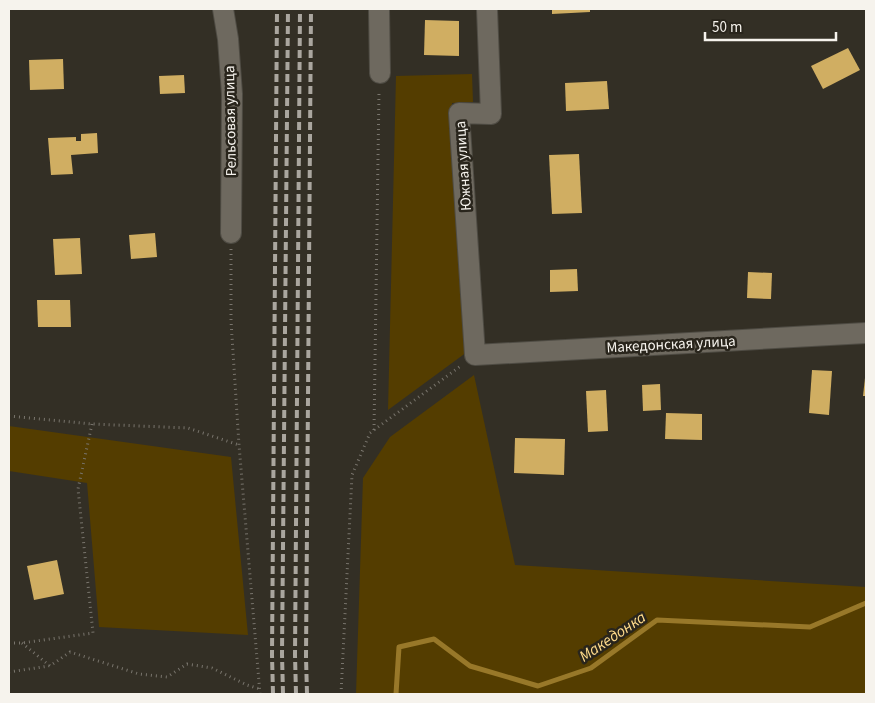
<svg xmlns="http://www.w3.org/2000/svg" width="875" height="703" font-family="'Source Sans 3',sans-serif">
  <rect width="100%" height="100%" fill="#332f25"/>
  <g fill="#543d00">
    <path d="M472,74l1,28 -21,1 15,249 -79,58 8,-334z"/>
    <path d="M474,375l41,190 351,22v107h-510l7,-216 27,-41z"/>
    <path d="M9,426l222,31 17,178 -149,-8 -12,-144 -78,-12z"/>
  </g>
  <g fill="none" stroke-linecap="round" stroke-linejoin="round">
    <path stroke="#987829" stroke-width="5" d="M396,694l3,-47 35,-8 36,27 68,20 53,-18 66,-48 153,7 56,-24"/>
  </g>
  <g fill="#d0ae62">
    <path d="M552,9h38v3l-38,2z"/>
    <path d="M425,20l34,1v35l-35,-1z"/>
    <path d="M848,48l12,22 -37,19 -12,-23z"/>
    <path d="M63,59l1,30 -34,1 -1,-30z"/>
    <path d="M184,75l1,18 -25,1 -1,-18z"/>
    <path d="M607,81l2,28 -43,2 -1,-28z"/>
    <path d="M97,133l1,20 -27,2 2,19 -22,1 -3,-37 28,-1v4h5v-7z"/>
    <path d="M579,154l3,59 -30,1 -3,-59z"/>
    <path d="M155,233l2,24 -26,2 -2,-24z"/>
    <path d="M80,238l2,36 -27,1 -2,-36z"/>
    <path d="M577,269l1,22 -28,1v-22z"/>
    <path d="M748,272l24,1 -1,26 -24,-1z"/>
    <path d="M37,300h33l1,27h-33z"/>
    <path d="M812,370l20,1 -3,44 -20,-2z"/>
    <path d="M865,378l1,1v17h-3z"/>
    <path d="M660,384l1,26 -18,1 -1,-26z"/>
    <path d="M606,390l2,41 -20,1 -2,-41z"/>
    <path d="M666,413l36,1v26l-37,-1z"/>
    <path d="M515,438l50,1 -1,36 -50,-2z"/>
    <path d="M57,560l7,34 -30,6 -7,-34z"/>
  </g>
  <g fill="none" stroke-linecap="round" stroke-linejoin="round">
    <defs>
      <g id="minor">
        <path d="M223,9l5,30 4,55 -1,139"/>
        <path d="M379,9l1,64"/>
        <path d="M487,9l4,105 -32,-1 16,242 391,-22"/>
      </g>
    </defs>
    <use href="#minor" stroke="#4f4c44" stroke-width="22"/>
    <g stroke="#79756d" stroke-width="3" stroke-dasharray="1 4" stroke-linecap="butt">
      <path d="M231,249v72l8,124 21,249"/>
      <path d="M9,416l83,8 96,4 51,17"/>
      <path d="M374,430l5,-339"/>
      <path d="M9,643h13l71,-10 -15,-144 14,-65"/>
      <path d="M22,643l28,23 20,-14 69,22 28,3 20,-13 25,4 35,17 13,4"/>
      <path d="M9,672l40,-6"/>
      <path d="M341,694l11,-219 18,-42 92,-68"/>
    </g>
    <use href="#minor" stroke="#6e695f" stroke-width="20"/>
    <g stroke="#aaa69f" stroke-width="4" stroke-dasharray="8 4" stroke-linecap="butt">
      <path d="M273,694l-1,-39 5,-646"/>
      <path d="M283,694l-1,-40 6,-645"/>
      <path d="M296,694l-1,-39 5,-646"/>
      <path d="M307,694l-1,-37 5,-648"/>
    </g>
  </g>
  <g text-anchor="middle" stroke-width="5" stroke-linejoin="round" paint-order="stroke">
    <g font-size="15" fill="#f6f3ed" stroke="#29251c">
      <text transform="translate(230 121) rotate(-91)" y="5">Рельсовая улица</text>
      <text transform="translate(463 166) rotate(-94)" y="5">Южная улица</text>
      <text transform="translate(671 344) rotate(-3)" y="5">Македонская улица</text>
    </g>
    <g font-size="16" font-style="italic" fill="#ffdb8b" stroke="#29251c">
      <text transform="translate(612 636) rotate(-34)" y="6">Македонка</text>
    </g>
  </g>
  <rect width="875" height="703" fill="none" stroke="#f6f3ed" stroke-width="20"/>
  <path d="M705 32v8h131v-8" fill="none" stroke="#f6f3ed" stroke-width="2.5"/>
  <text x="712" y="32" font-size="15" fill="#f6f3ed" stroke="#29251c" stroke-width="4" paint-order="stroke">50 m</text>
</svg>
